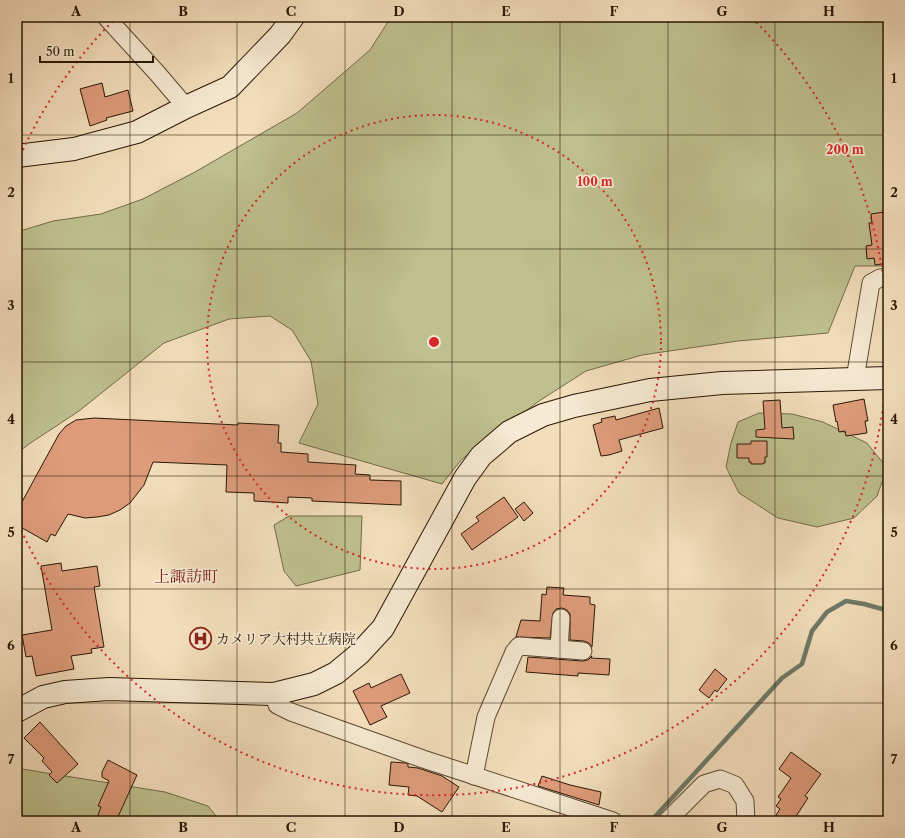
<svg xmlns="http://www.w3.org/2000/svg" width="905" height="838" font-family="'Libre Caslon Text','Noto Serif JP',serif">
  <rect width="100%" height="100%" fill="#f3debb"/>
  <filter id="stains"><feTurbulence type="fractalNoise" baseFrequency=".005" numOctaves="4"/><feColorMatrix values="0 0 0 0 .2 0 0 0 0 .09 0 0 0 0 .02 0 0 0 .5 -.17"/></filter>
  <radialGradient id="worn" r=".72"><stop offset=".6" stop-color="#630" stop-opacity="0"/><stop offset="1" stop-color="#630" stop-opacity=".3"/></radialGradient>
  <g fill="#bec08e" stroke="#746b49">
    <path d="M391,17h497v249h-33l-27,67 -90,8 -96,14 -56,16 -47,30 -77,58 -20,25 -143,-41 19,-39 -7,-43 -19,-31 -22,-14 -41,3 -65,24 -85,68 -50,33 -12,9v-221l36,-11 48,-7 42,-15 52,-27 102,-59 73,-63z"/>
    <path d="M759,413l33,1 31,8 44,21 20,25 -10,28 -23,22 -37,9 -39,-9 -39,-25 -13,-26 5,-24 7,-21z"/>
    <path d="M289,516h73l-2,54 -64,16 -12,-15 -10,-46z"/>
    <path d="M22,769l143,23 43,14 12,15h-203v-51z"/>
  </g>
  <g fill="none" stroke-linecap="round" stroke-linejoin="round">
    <path stroke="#6e7a69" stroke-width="4.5" d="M651,821l131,-143 20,-14 10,-33 15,-19 19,-11 18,3 18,5 6,-3"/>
  </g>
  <g fill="#de9c7b" stroke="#2a1604">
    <path d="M102,83l3,14 23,-7 5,21 -27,7 1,2 -17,6 -10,-37z"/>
    <path d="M884,212l2,17h2v34l-13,2 -1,-7 -7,1 -1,-13 6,-1 -3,-22h3l-1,-9z"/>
    <path d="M864,399l4,22h-3l2,12 -21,3 -1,-5 -6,1 -2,-11 -1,1 -3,-17z"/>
    <path d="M780,400l2,28 11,-1 1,12 -38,-2v-7l9,-1 -2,-28z"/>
    <path d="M659,408l4,20 -44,12 3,11 -13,4 -8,1 -8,-31 9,-3 -1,-3 14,-3 1,4z"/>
    <path d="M94,418l144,7v-2l41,2 -1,18h3v9l27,2v8l48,3 -1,9 15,1v5l31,1v24l-89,-4v-3l-24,-1v6l-34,-2v-8l-28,-1 1,-27 -74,-3 -9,23 -14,18 -10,7 -11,5 -12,2 -12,1 -17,-4 -13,22 -4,-2 -4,8 -30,-17v-14l42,-77 7,-8 10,-6z"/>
    <path d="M751,441h16v16h-2v6h-2v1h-12v-2h-2v-4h-12v-14h14z"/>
    <path d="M504,497l14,20 -46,33 -11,-16 18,-13 -3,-4z"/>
    <path d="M524,502l9,11 -9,8 -9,-12z"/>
    <path d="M61,563l1,8 35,-5 3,20 -6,1 10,60 -13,2 1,4 -21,3 3,13 -38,7 -4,-20 -6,1 -4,-22 30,-5 -11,-64z"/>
    <path d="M547,587l17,1 -1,7 27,2v7l5,1 -3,42 -3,-4 -5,-2 -14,-1v-26l-3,-4 -5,-2 -6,1 -3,4 -3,25 -34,-1 5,-17 19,1 2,-27 4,1z"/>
    <path d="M592,656l-1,2 19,1 -1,16 -31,-2v3l-52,-4 2,-15 54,4 6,-1z"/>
    <path d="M715,669l12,10 -10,13 -2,-2 -6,8 -10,-8z"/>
    <path d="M401,674l9,19 -29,13 6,11 -17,8 -17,-34 16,-8 2,5z"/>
    <path d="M40,722l38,42 -21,19 -8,-8 3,-3 -10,-11 2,-3 -20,-20z"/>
    <path d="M791,752l30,22 -16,22 3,2 -15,23h-9l-8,-6 4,-6 -4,-3 5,-7 -3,-2 13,-19 -12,-9z"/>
    <path d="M108,760l29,15 -21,46h-20l5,-14 -3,-1 11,-25 -7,-4v-5z"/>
    <path d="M391,762l15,1 2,1v3l10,1 24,8 17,11 -17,25 -25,-16 -9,-1 1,-8 -20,-2z"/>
    <path d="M542,776l28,9 31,7 -2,13 -61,-19z"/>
  </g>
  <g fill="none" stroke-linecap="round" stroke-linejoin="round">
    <defs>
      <g id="street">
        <path d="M106,17l51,56 29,34"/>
        <path d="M855,379l16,-96 9,-5 8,-1"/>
        <path d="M559,649l24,2"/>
        <path d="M274,694l3,11 14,7 132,47 190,62"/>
        <path d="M474,776l12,-59 28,-65 5,-6 40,3 2,-31"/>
        <path d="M667,821l37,-37 16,-5 15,6 10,16 1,20"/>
      </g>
      <g id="secondary">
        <path d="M17,156l57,-7 63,-17 49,-25 44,-20 50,-52 13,-18"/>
        <path d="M17,711l26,-14 22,-5 44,-3 165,5 40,-10 22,-11 23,-19 24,-26 82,-150 16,-22 28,-24 34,-17 31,-9 76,-16 72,-7 166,-5"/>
      </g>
    </defs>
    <use href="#street" stroke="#5c4832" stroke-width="19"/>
    <use href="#secondary" stroke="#2a1604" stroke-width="24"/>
    <use href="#street" stroke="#f7ead3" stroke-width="17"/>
    <use href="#secondary" stroke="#f7ead3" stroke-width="22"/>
  </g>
  <path fill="none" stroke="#2a1604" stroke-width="1" stroke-opacity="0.55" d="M130,17v804M237,17v804M345,17v804M452,17v804M560,17v804M668,17v804M775,17v804M17,135h871M17,249h871M17,362h871M17,476h871M17,589h871M17,703h871"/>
  <g fill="none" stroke="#d62828" stroke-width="2" stroke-dasharray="2 4">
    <circle cx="434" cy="342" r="227"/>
    <path d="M888 346A454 454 0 0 1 18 523M18 161A454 454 0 0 1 116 18M752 18A454 454 0 0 1 888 338"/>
  </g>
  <defs>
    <symbol id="hospital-ring" viewBox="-11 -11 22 22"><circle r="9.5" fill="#f7ead3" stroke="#8f2418" stroke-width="1.5"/><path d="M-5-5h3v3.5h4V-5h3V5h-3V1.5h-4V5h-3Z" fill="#8f2418"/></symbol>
  </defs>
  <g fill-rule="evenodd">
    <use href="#hospital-ring" x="188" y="626" width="25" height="25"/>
  </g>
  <g text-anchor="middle" stroke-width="3.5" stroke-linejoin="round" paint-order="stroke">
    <g font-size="14" fill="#2a1604" stroke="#f7ead3" text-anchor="start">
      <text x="216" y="644">カメリア大村共立病院</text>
    </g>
    <g font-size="16" fill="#7a1f14" stroke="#f7ead3">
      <text x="186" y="582">上諏訪町</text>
    </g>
  </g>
  <circle cx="434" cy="342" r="6" fill="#d62828" stroke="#f7ead3" stroke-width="2"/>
  <g font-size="12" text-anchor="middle" font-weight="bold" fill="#d62828" stroke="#f7ead3" stroke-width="3.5" stroke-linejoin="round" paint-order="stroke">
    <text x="845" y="154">200 m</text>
    <text x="595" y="186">100 m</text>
  </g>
  <rect width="905" height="838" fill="none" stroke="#f3debb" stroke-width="44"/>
  <path d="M40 56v6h113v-6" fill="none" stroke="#2a1604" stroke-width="2"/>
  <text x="46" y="56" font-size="12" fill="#2a1604" stroke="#f7ead3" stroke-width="3" paint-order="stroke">50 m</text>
  <rect x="22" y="22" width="861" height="794" fill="none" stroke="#2a1604" stroke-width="1.5"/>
  <g font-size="13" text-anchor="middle" font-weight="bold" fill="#2a1604">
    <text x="76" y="16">A</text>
    <text x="183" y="16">B</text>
    <text x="291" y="16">C</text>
    <text x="399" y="16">D</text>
    <text x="506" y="16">E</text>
    <text x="614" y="16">F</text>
    <text x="722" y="16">G</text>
    <text x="829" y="16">H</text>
    <text x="11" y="83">1</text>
    <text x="894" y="83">1</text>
    <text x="11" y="197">2</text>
    <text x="894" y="197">2</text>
    <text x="11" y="310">3</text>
    <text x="894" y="310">3</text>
    <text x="11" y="424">4</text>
    <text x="894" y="424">4</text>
    <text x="11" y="537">5</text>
    <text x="894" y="537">5</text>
    <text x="11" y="650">6</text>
    <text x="894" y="650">6</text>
    <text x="11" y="764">7</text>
    <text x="894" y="764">7</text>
    <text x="76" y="832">A</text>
    <text x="183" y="832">B</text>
    <text x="291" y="832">C</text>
    <text x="399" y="832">D</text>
    <text x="506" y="832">E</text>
    <text x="614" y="832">F</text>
    <text x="722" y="832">G</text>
    <text x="829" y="832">H</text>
  </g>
  <rect width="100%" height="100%" filter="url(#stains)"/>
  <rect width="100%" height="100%" fill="url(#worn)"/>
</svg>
